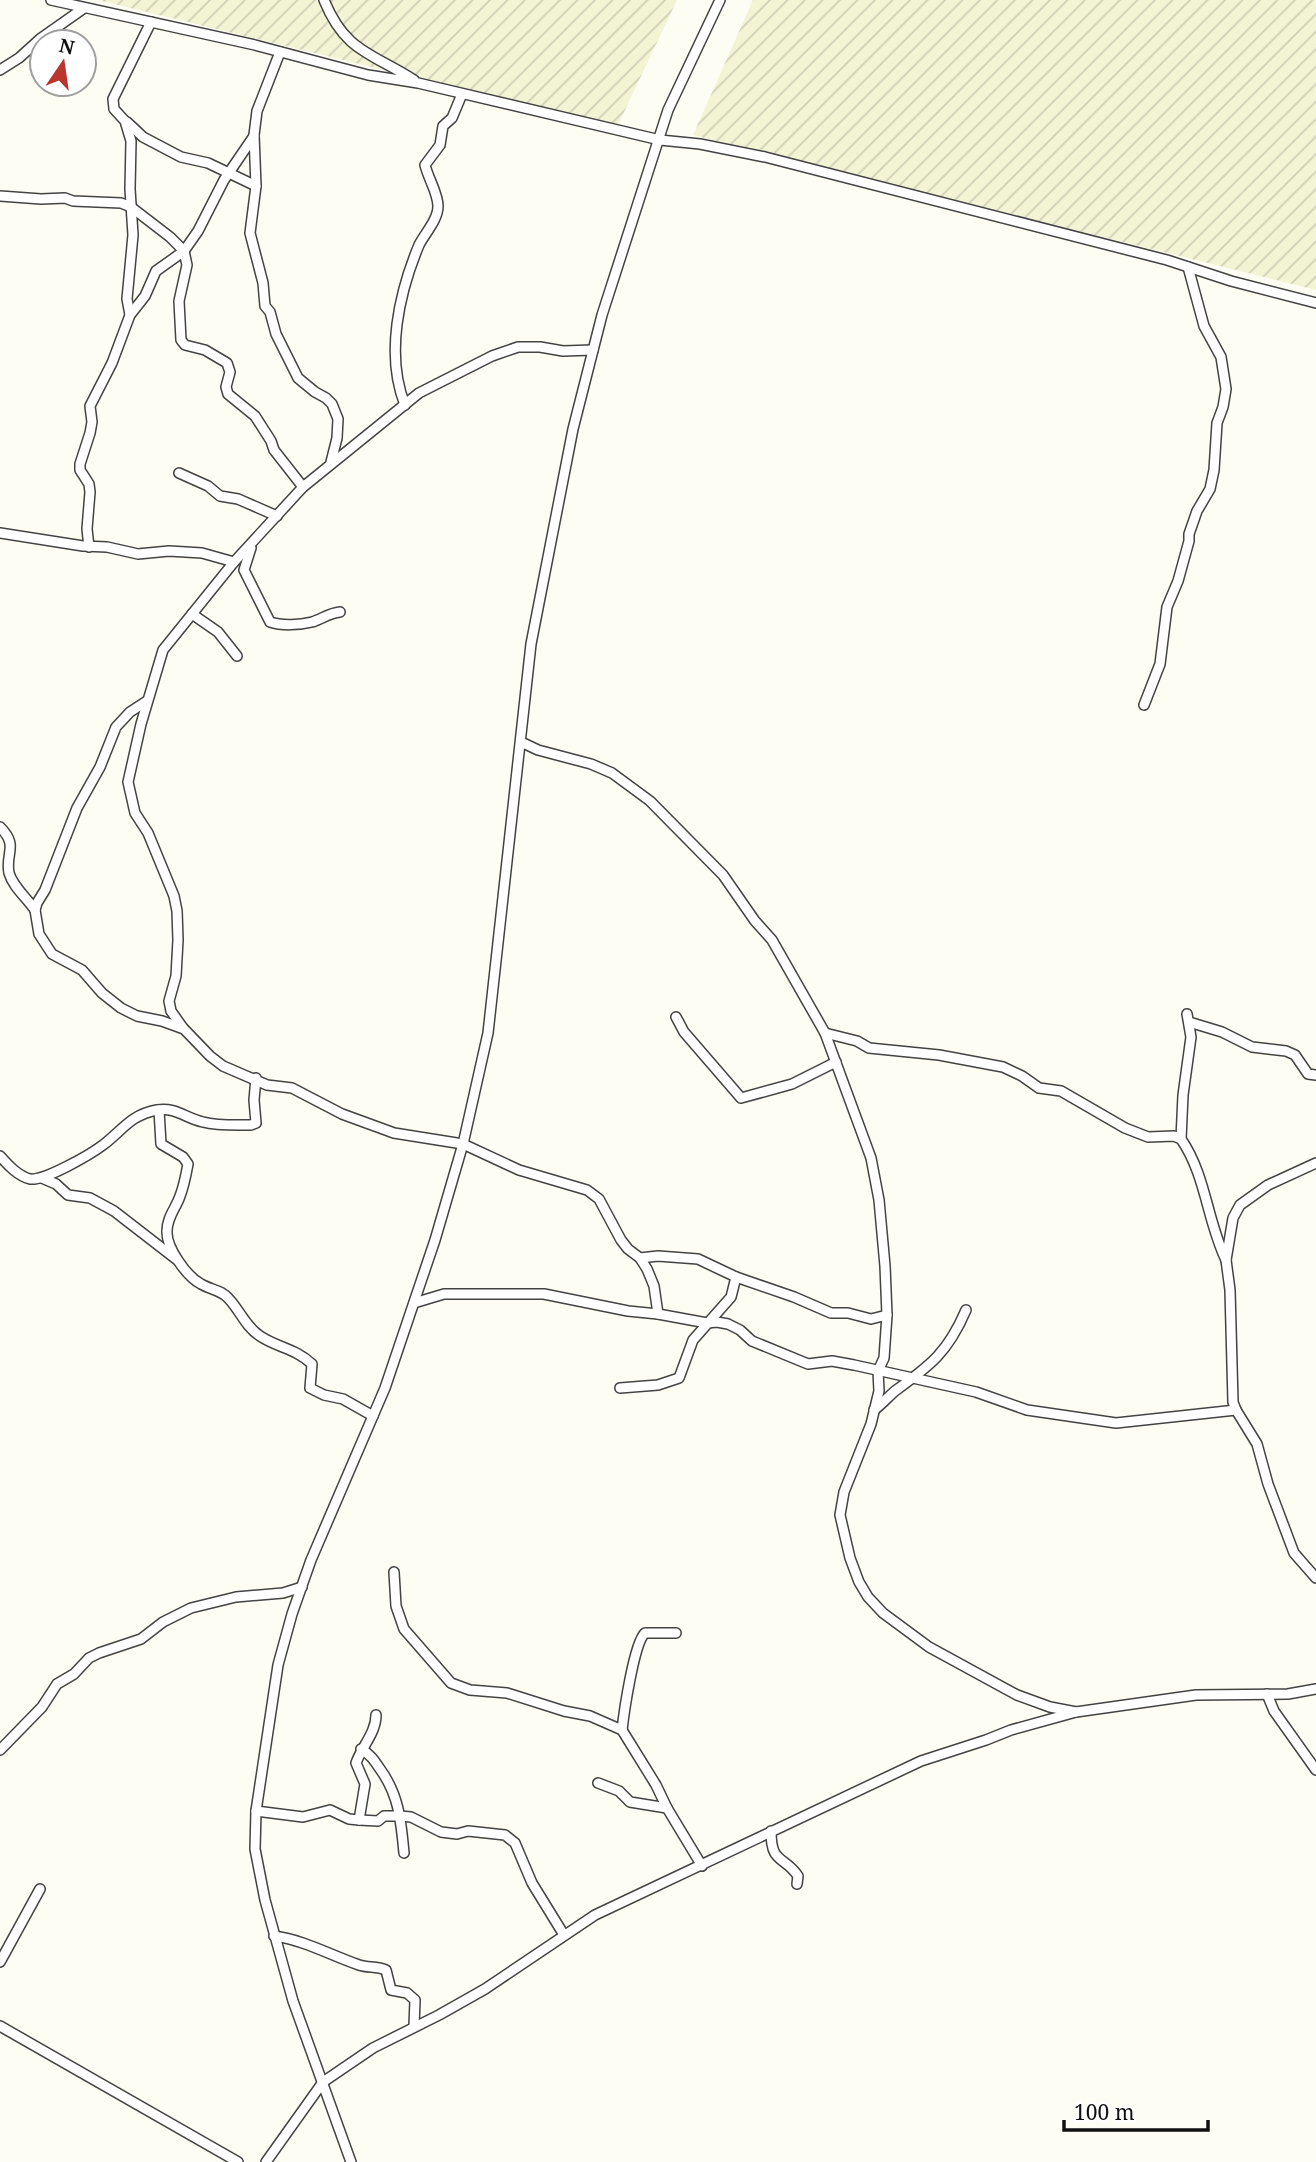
<svg xmlns="http://www.w3.org/2000/svg" width="1316" height="2162" font-family="'Noto Serif',serif">
  <defs>
    <pattern id="farmland-furrows" width="10" height="10" patternUnits="userSpaceOnUse" patternTransform="scale(1.75)"><rect width="10" height="10" fill="#f3f4d4"/><path d="M-1 1l2-2M0 10L10 0M9 11l2-2" fill="none" stroke="#cfd0b5"/></pattern>
  </defs>
  <rect width="100%" height="100%" fill="#fefdf4"/>
  <g fill="url(#farmland-furrows)">
    <path d="M98,0h579l-60,127z"/>
    <path d="M753,0h563v290l-623,-155z"/>
  </g>
  <g fill="none" stroke-linecap="round" stroke-linejoin="round">
    <defs>
      <g id="street">
        <path d="M51,0l204,45 113,30 50,8 242,57 40,4 65,13 402,103 64,21 85,22"/>
        <path d="M324,0c21,52 48,53 90,80"/>
        <path d="M280,52l-23,59 -3,24 2,51 -6,47 13,50 2,23 5,6 6,22 22,44 17,14 11,6 6,6 6,15 -1,19 -6,24"/>
        <path d="M0,70l19,-12 21,-19 44,-31"/>
        <path d="M127,122l16,15 38,20 27,6 48,23"/>
        <path d="M0,196l41,3 24,-1 8,3 48,2 10,4 39,30 14,14 3,14 -8,36 2,39 4,5 20,5 22,13 3,9 -4,15 2,7 27,22 16,25 3,9 29,37"/>
        <path d="M130,315l15,-19 11,-25 28,-20 14,-20 26,-51 30,-44"/>
        <path d="M405,405c-20,-50 -6,-112 14,-160 6,-12 19,-25 19,-39 0,-13 -10,-28 -13,-41l15,-20 3,-19 9,-8 10,-24"/>
        <path d="M179,473l29,13 12,10 18,3 39,17"/>
        <path d="M0,533l83,13 24,1 31,7 31,-3 33,2 32,9"/>
        <path d="M89,547l-2,-18 3,-37 -1,-8 -9,-14v-6l10,-31 2,-11 -2,-16 22,-43 18,-48 -3,-16 6,-64 -3,-46 1,-48 -6,-20 -11,-12 -1,-10 38,-77"/>
        <path d="M251,548l-7,22 26,52c12,4 30,3 42,0 10,-3 17,-9 28,-10"/>
        <path d="M192,614l26,18 19,24"/>
        <path d="M147,701l-17,11 -14,15 -16,40 -23,41 -32,82 -8,13 -2,7 4,24 13,20 30,16 20,23 19,15 16,8 25,5 22,8 26,27 13,10 44,19 25,3 50,26 52,19 69,11 56,26 68,20 12,9 22,41 7,9 12,9 7,11 7,17 4,28"/>
        <path d="M1144,705l16,-41 7,-57 11,-26 11,-40v-7l8,-23 13,-22 4,-19 3,-47 6,-16 3,-18 -5,-32 -17,-31 -16,-59"/>
        <path d="M521,742l17,8 53,14 21,9 38,28 73,74 32,46 17,19 53,93 46,125 8,42 6,66 2,49 -3,43 -6,13 1,20 -8,33 -27,68 -4,23 10,43 9,24 9,15 15,16 46,34 88,48 33,12 26,5"/>
        <path d="M0,827c19,19 5,26 9,46 4,14 18,25 26,37"/>
        <path d="M676,1017l8,15 57,66 51,-14 44,-22"/>
        <path d="M1189,1022l33,10 30,15 34,4 9,4 13,19 8,1"/>
        <path d="M183,1028l-12,-17 -2,-10 7,-25 2,-36 -1,-29 -3,-15 -26,-63 -13,-20 -7,-31 13,-58 22,-74 71,-88 69,-75 116,-94 73,-37 26,-9h22l23,4 30,-1"/>
        <path d="M825,1033l32,8 12,7 70,7 64,12 19,9 17,12 22,3 64,37 23,9 26,-1 7,3c25,36 26,82 45,121"/>
        <path d="M159,1110l2,34 22,13 5,7c-2,11 -4,22 -8,32 -4,12 -13,21 -13,35 -1,16 19,45 34,53 10,6 21,6 28,15 12,13 16,27 31,37 18,12 35,12 52,28l-2,24 14,7 19,4 30,17"/>
        <path d="M1181,1139l2,-44 8,-58 -4,-23"/>
        <path d="M0,1156c8,9 18,20 30,23 15,2 61,-25 73,-34 20,-15 27,-30 54,-35 19,-3 28,8 46,12 15,4 32,3 48,3l5,-2 -2,-23 2,-22"/>
        <path d="M1316,1163l-48,22 -28,20 -7,13 -7,42 4,30 3,112 3,8 21,34 11,40 26,69 22,25"/>
        <path d="M42,1178l14,6 12,11 22,3 24,13 62,48"/>
        <path d="M640,1258l18,-2 40,3 38,18 58,20 37,16h17l23,6 16,-4"/>
        <path d="M414,1303l30,-9h100l84,17 30,3 49,9 10,-1 11,2 12,6 12,11 56,23 24,-3 22,4 122,27 51,18 89,13 120,-13"/>
        <path d="M620,1388l38,-3 21,-7 14,-38 38,-43 5,-20"/>
        <path d="M874,1410c8,-6 14,-13 21,-19 36,-26 53,-39 71,-81"/>
        <path d="M394,1572l2,34 8,23 47,54 19,7 37,3 57,18 26,5 32,14 34,55 11,23 35,58"/>
        <path d="M1267,1694l7,17 42,59"/>
        <path d="M622,1730c2,-18 12,-87 23,-97h31"/>
        <path d="M361,1749c9,5 13,11 19,20 19,26 21,52 24,84"/>
        <path d="M0,1750l42,-43 15,-23 17,-10 15,-16 10,-5 42,-14 22,-17 28,-14 45,-11 47,-4 19,-6"/>
        <path d="M598,1783l21,8 11,11 37,6"/>
        <path d="M256,1811l47,6 27,-7 19,9 10,1 19,1 6,-5h16l11,1 30,15 16,2 11,-3 37,4 10,8 17,40 32,52"/>
        <path d="M359,1820l6,-36 -9,-21c6,-17 20,-30 20,-48"/>
        <path d="M771,1831c0,34 13,24 27,45l-1,8"/>
        <path d="M274,1936c30,4 56,19 85,29 9,3 18,1 27,5l5,20 16,3 8,7 -1,26"/>
        <path d="M0,1962l40,-73"/>
        <path d="M0,2026l238,136"/>
        <path d="M266,2162l57,-80 50,-34 66,-33 46,-26 110,-74 326,-154 65,-21 25,-10 65,-18 120,-17 92,-1 28,-5"/>
        <path d="M351,2162l-58,-161 -28,-101 -10,-51 1,-38 22,-146 14,-51 19,-54 74,-172 50,-148 28,-96 25,-111 43,-389 42,-215 29,-114 66,-205 52,-110"/>
      </g>
    </defs>
    <use href="#street" stroke="#434343" stroke-width="12"/>
    <use href="#street" stroke="#fff" stroke-width="9"/>
  </g>
  <g transform="translate(63 63) rotate(13)"><circle r="33" fill="#ffffff" stroke="#9f9f9f" stroke-width="2"/>
  <path d="M0-5L12 26L0 18L-12 26Z" fill="#ba352e"/>
  <text y="-10" font-size="19" font-weight="bold" text-anchor="middle" fill="#101010">N</text>
  </g>
  <path d="M1064 2120v10h144v-10" fill="none" stroke="#101010" stroke-width="3.5"/>
  <text x="1074" y="2120" font-size="21" fill="#101010" stroke="#ffffff" stroke-width="5" paint-order="stroke">100 m</text>
</svg>
